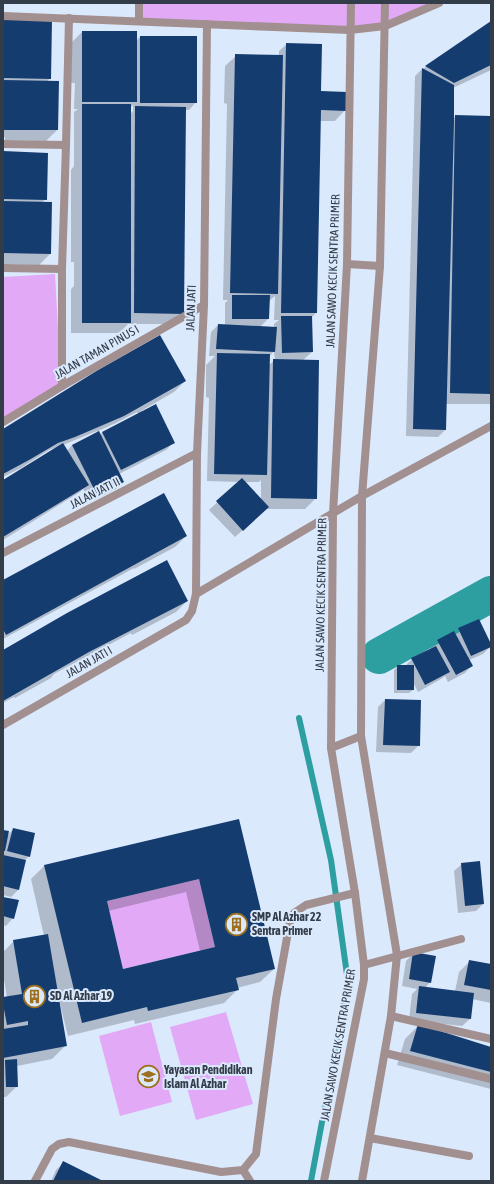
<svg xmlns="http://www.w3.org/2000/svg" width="494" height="1184" font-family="'Asap Condensed',sans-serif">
  <rect width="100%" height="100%" fill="#dbe9fd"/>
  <g fill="#e2a9f7">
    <path d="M139,3h295l-37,17 -47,10 -211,-9z"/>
    <path d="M55,274l6,109 -58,37v-143z"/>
    <path d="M199,879l16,68 -92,22 -16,-68z"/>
    <path d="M226,1012l27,92 -57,16 -26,-93z"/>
    <path d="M151,1022l21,80 -52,14 -21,-80z"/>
  </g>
  <g fill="#0003" fill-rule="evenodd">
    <path d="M3,20l47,58 -3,4h11l-1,48 -11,11 -41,-1v-3h-2z"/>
    <path d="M491,22v48l-38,18v31l3,-3 35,1v287h-45l-1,26 -7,7 -32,-1 9,-360 7,-7h1z"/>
    <path d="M82,32l54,9 4,-4 56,65 -7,8h-4l-2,203 -11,11h-44l-9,9h-48v-44l3,-3v-24h-3v-92l3,-4v-54l4,-3h-4l1,-26h-4v-40zM133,105v6l-3,3v-6z"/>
    <path d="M287,44l33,48 25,18 -10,11h-15l-4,192 -5,5 1,34 -9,8 13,138 -11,11h-39l-31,28 -26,-27 30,-28 -32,-1 2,-83 -3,-1v-32l9,-9h-6l2,-24 7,-7h7v-22l3,-3h-5l4,-196 -3,-1 1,-37 11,-10h43v-5zM275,296l-1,24h5l-5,4v4l-14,-1 8,-8 1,-18zM274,351l1,9 -6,5v-8zM261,480v20l-17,-18h15z"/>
    <path d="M3,152l43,47 -4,3 8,52 -11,11 -36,-1z"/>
    <path d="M185,381l-11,11 -33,19 33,31 -8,8 -47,24 4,8 -7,7 -26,13 -7,-13 -3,3 -77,48v-59l54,-34 -8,3 -28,18 -18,9v-46zM137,412l1,2 -36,19 -2,2 -2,-4 18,-8zM97,431l1,2 -26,12 -5,6 -4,-6z"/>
    <path d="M186,536l-11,11 -41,22v-1l-131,71v-57z"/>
    <path d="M187,601l-11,11 -44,23 -1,-2 -77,41 -3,4 -36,20 -1,-1 -11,6v-52z"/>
    <path d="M459,629l32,17 -8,8 -14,6 3,5 -7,8 -17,9 -3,-6 -4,3 -23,13 -5,-10v8l-4,3h-15v-23l4,-4h7l7,-7 19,-10 -1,-1 7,-7 16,-9 1,2z"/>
    <path d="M385,700l34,45 -8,8 -35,-1 2,-45z"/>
    <path d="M238,820l36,149 -14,13 -23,6 1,1 -14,14 -89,21 -1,-4 -66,16 -8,-32 -1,1 7,40 -14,14 -35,7v20l-11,11h-3v-99h4l-4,-25v-21l11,-11 30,-5 -13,-57 13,-13zM186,892l14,59 -78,19 -14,-59z"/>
    <path d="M13,829l16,27 -4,4 -7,30 -7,7 -8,-2v-65l5,5z"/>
    <path d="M462,864l21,40 -7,7 -18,2 -4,-42z"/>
    <path d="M3,898l10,20 -7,8 -3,-1z"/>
    <path d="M414,953l16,29 -5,6 30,3 4,-19 11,-11 21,4v38l-19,-4 -2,20 -8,7 -53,-6 3,-26 5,-5 -15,-3 4,-25z"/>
    <path d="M418,1026l73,22v41l-94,-24 8,-26z"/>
    <path d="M64,1162l37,19h-50l5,-11z"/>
  </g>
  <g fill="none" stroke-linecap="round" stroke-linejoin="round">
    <path stroke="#2d9fa1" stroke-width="6" d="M299,718l32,142 17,122 -37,199"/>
    <path stroke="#2d9fa1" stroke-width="36" d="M379,656l112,-62"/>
  </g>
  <g fill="#153c6f" fill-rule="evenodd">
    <path d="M3,19l49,1 -1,59 -48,-1z"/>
    <path d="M491,21v44l-37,18 -29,-17z"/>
    <rect x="82" y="31" width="55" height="71"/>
    <rect x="140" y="36" width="57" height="67"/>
    <path d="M286,43l36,1 -1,47 26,1 -1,19 -25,-1 -4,203h-36z"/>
    <path d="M235,54l48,1 -5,239 -48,-1z"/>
    <path d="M422,68l32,17v36l-8,309 -33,-1z"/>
    <path d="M3,80l56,1 -1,49h-55z"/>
    <rect x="82" y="104" width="49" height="219"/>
    <path d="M135,106l51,1 -2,207 -50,-1z"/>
    <path d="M455,115l36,1v278l-41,-1z"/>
    <path d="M3,151l45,2 -1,47 -44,-1z"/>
    <path d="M3,201l49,1 -1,52 -48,-1z"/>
    <path d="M232,295h38l-1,24h-37z"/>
    <path d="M281,316h31l1,36 -31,1z"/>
    <path d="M218,324l59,3 -2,25 -59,-3z"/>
    <path d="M160,335l26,46 -62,35 -49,21 -17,6 -29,17 -26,14v-45l95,-59z"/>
    <path d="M217,353l53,1 -3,121 -53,-1z"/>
    <path d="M273,359l46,1 -2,139 -46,-1z"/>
    <path d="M156,404l19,39 -54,27 -19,-38z"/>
    <path d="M99,431l25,51 -27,13 -25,-50z"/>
    <path d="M63,443l26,42 -86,52v-57z"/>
    <path d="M242,478l27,29 -26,24 -27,-30z"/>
    <path d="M164,493l23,43 -181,99 -3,-6v-49z"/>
    <path d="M167,560l21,41 -99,51 -86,49v-51l64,-37z"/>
    <path d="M479,619l12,25v3l-20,9 -13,-28z"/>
    <path d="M454,631l19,35 -17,9 -19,-35z"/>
    <path d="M436,646l14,26 -25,13 -14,-27z"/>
    <rect x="397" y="665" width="17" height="25"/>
    <path d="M385,699l36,1 -1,46 -37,-1z"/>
    <path d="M239,819l36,150 -39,9 3,12 -91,21 -1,-4 -65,16 -38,-158zM199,879l16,68 -92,22 -16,-68z"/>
    <path d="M13,828l22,5 -5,24 -23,-6z"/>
    <path d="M3,830l6,1 -4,20h-2z"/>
    <path d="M3,855l23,5 -7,30 -16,-4z"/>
    <path d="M480,861l4,43 -19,2 -4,-43z"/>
    <path d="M3,897l16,3 -5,19 -11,-3z"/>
    <path d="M48,934l19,112 -64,12v-29l25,-4v-4l-21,4 -4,-21v-7l19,-3 -9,-54z"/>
    <path d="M413,952l23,4 -5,27 -22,-4z"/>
    <path d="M469,960l22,4v26l-27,-5z"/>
    <path d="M419,986l55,7 -3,26 -55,-6z"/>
    <path d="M418,1024l73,23v25l-81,-21z"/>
    <path d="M17,1059l1,28h-12l-1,-27z"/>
    <path d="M63,1161l40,20h-50z"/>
  </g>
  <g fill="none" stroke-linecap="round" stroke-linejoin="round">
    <g stroke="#a28f8f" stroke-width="8">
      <path d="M364,965l97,-26"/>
      <path d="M391,1016l100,23"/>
      <path d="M385,1053l106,26"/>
      <path d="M370,1138l99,18"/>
      <path d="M243,1170l7,11"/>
      <path d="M35,1181l17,-32 7,-5 10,-2 152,30 22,-2 13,-16 20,-155 14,-78 4,-8 12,-8 49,-12"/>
    </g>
    <g stroke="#a28f8f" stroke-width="8">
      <path d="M3,16l347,14 35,-4 54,-23"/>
      <path d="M139,21v-18"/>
      <path d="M3,144l63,1"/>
      <path d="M347,264l33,2"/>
      <path d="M3,268l59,1"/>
      <path d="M62,386v-117l4,-124 3,-127"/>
      <path d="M3,422l59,-36 142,-81"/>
      <path d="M3,553l194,-100"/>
      <path d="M196,594l166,-98 129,-70"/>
      <path d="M3,725l183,-105 6,-9 4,-17 1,-141 7,-148 3,-281"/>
      <path d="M331,748l30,-12"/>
      <path d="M324,1181l40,-202v-14l-9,-72 -24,-145 2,-234 14,-250 4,-261"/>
      <path d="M362,1181l29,-165 6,-61 -36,-219 1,-240 18,-230 5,-263"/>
    </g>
  </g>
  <defs>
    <symbol id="building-ring" viewBox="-11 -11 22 22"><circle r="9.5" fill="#dbe9fd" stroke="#9d7020" stroke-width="1.5"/><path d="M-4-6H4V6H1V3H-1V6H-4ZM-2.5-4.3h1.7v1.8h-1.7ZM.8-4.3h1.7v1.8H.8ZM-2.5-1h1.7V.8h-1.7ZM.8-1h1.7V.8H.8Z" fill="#9d7020"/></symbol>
    <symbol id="school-ring" viewBox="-11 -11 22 22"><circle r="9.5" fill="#dbe9fd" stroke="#9d7020" stroke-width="1.5"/><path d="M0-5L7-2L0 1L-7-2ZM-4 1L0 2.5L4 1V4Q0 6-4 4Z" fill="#9d7020"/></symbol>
  </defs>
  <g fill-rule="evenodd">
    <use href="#building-ring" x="224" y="912" width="25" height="25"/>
    <use href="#building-ring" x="22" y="984" width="25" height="25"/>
    <use href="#school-ring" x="136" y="1064" width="25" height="25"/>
  </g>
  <g text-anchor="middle" stroke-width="4" stroke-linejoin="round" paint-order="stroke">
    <g font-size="12" fill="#333c49" stroke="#dbe9fd">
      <text transform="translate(333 271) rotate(-88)" y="4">JALAN SAWO KECIK SENTRA PRIMER</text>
      <text transform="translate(191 308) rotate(-88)" y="4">JALAN JATI</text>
      <text transform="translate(97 352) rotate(-30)" y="4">JALAN TAMAN PINUS I</text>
      <text transform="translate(95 493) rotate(-27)" y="4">JALAN JATI II</text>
      <text transform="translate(321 595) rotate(-89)" y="4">JALAN SAWO KECIK SENTRA PRIMER</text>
      <text transform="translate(89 662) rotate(-30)" y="4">JALAN JATI I</text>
      <text transform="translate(338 1045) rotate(-80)" y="4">JALAN SAWO KECIK SENTRA PRIMER</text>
    </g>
    <g font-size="12" font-weight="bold" fill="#333c49" stroke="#dbe9fd" text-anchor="start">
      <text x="252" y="921">SMP Al Azhar 22<tspan x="252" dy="14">Sentra Primer</tspan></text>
      <text x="50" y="1000">SD Al Azhar 19</text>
      <text x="164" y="1074">Yayasan Pendidikan<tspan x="164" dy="14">Islam Al Azhar</tspan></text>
    </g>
  </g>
  <rect width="494" height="1184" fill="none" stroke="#333c49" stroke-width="8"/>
</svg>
